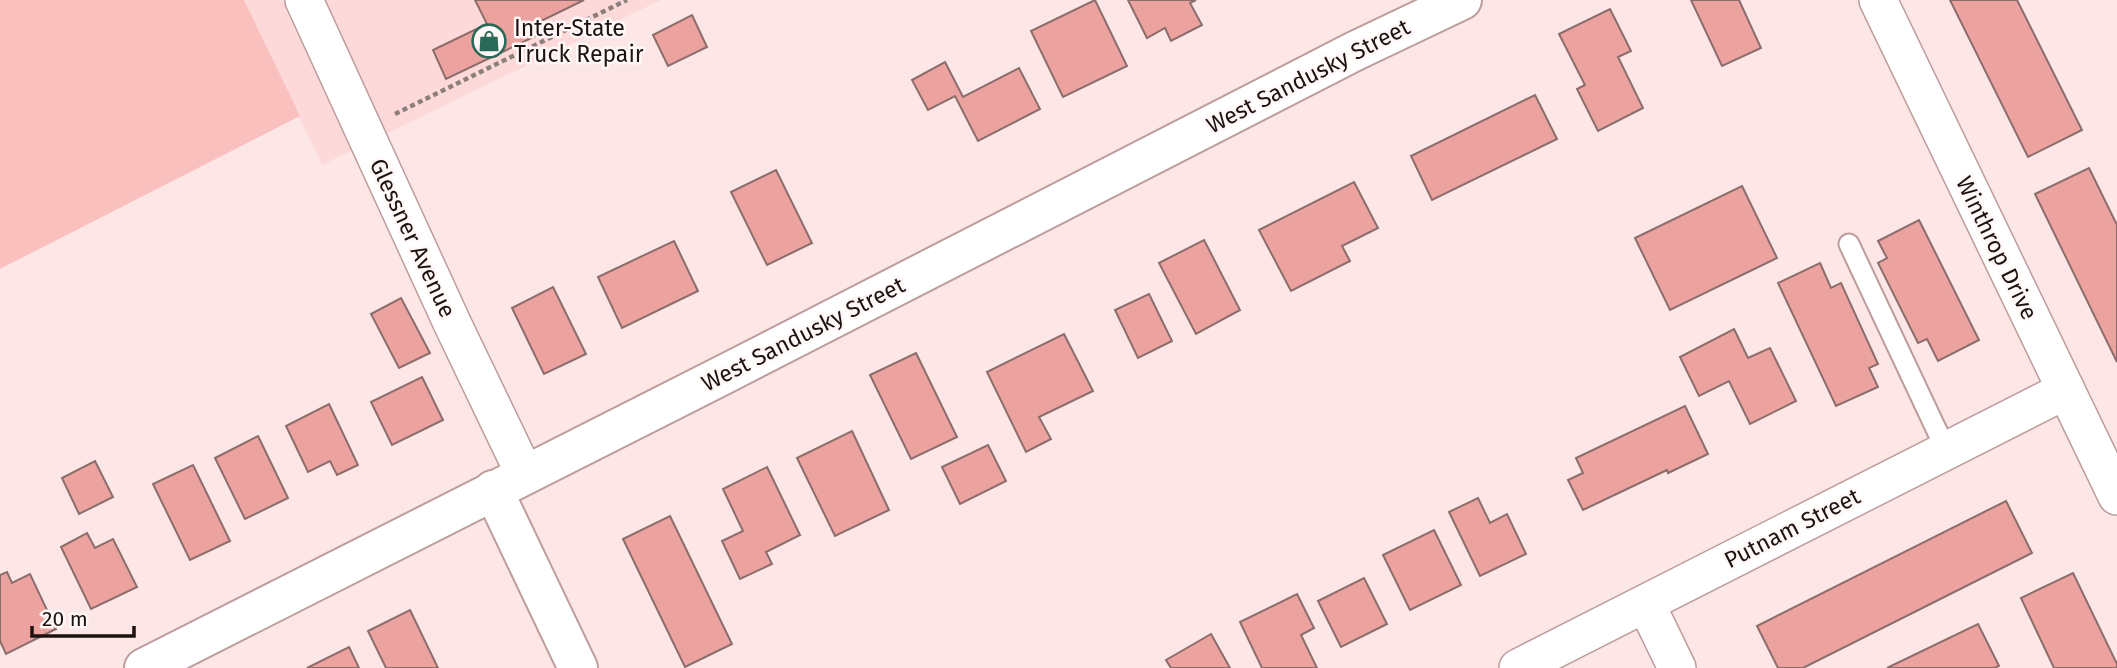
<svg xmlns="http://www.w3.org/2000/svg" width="2117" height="668" font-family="'Fira Sans',sans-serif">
  <rect width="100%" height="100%" fill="#fce7e6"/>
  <path fill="#fddad9" d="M244,0h417l-339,165z"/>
  <path fill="#fac0be" d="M0,0h244l56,116 -300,153z"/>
  <g fill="#eca3a0" stroke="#8c6d6c" stroke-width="2">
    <path d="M475,0h109l-43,21 5,10 -100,48 -13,-29 54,-26z"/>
    <path d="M1095,0l32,66 -64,31 -32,-66z"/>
    <path d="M1128,0h68l-6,3 12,22 -31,16 -6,-13 -18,10z"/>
    <path d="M1691,0h48l22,48 -39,18z"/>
    <path d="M1950,0h67l65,130 -54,27z"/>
    <path d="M1610,9l21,42 -13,6 25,51 -45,23 -21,-42 8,-4 -26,-51z"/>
    <path d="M692,15l15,32 -39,19 -15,-31z"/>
    <path d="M945,62l18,35 56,-29 21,41 -62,32 -23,-45 -27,14 -16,-30z"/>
    <path d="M1535,95l22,44 -125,61 -21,-44z"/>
    <path d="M2089,168l28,57v137l-82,-168z"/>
    <path d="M776,170l36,73 -45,22 -36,-73z"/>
    <path d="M1354,182l24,46 -36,18 8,15 -59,30 -32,-61z"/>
    <path d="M1742,186l35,72 -107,52 -35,-72z"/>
    <path d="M1919,220l60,120 -41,21 -11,-22 -9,4 -40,-80 9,-5 -9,-17z"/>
    <path d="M1204,240l36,70 -44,24 -37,-71z"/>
    <path d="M674,241l24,50 -76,37 -24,-51z"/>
    <path d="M1820,263l11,25 10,-5 37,81 -9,4 9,19 -42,19 -58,-123z"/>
    <path d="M553,287l33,67 -42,20 -32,-66z"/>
    <path d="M1149,294l23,47 -34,17 -23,-48z"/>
    <path d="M401,298l29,55 -31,15 -28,-54z"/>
    <path d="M1734,329l14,29 22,-10 26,53 -46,23 -21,-43 -30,15 -19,-39z"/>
    <path d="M1064,334l29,57 -54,26 12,22 -25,13 -39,-80z"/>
    <path d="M916,353l41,84 -46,22 -41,-84z"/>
    <path d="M422,377l21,43 -51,25 -21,-43z"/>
    <path d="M329,404l29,61 -21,10 -7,-14 -22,11 -22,-46z"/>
    <path d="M1685,406l23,48 -40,19 -1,-3 -84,40 -15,-30 15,-7 -7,-15z"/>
    <path d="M852,431l37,79 -54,26 -38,-78z"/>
    <path d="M258,436l30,62 -43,21 -30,-61z"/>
    <path d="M988,445l18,36 -46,23 -18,-37z"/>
    <path d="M95,461l18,36 -34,17 -17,-36z"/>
    <path d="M193,465l37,76 -40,19 -37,-76z"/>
    <path d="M767,467l33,68 -34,17 6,12 -32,15 -18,-38 21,-10 -20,-42z"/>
    <path d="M1478,498l12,25 17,-9 19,40 -46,22 -31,-64z"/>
    <path d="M2006,501l26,52 -229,115h-25l-21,-42z"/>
    <path d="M670,516l62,128 -47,23 -62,-128z"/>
    <path d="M1434,530l27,55 -51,25 -27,-55z"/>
    <path d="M87,533l8,15 18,-9 24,48 -46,22 -30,-62z"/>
    <path d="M7,572l5,11 18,-9 26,55 -50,25 -6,-13v-66z"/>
    <path d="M2073,573l44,91v4h-63l-33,-70z"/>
    <path d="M1364,578l23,46 -46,23 -23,-46z"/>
    <path d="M1297,594l17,34 -13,7 16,33h-55l-22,-46z"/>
    <path d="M410,610l28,58h-52l-18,-37z"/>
    <path d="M1978,624l21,42 -5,2h-107z"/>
    <path d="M1211,634l19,34h-59l-5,-8z"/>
    <path d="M349,647l10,21h-52z"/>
  </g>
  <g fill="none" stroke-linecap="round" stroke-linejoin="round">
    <defs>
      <path id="service" d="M1849,244l97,206"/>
      <g id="minor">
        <path d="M304,0l149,325 72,150"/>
        <path d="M1878,0l239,496"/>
        <path d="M1646,604l31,64"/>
        <path d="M1518,668l548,-278"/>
      </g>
      <g id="tertiary">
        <path d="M493,490l85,178"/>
        <path d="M144,668l579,-293 632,-324 107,-51"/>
      </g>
    </defs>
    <use href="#service" stroke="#bd9d9b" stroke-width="23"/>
    <use href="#minor" stroke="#bd9d9b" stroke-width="40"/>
    <use href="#tertiary" stroke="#bd9d9b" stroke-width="42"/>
    <path stroke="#8e7d7d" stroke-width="4.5" stroke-dasharray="5 3.5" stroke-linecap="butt" d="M395,114l232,-114"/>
    <use href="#service" stroke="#fff" stroke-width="19"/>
    <use href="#minor" stroke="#fff" stroke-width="37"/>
    <use href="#tertiary" stroke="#fff" stroke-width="38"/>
  </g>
  <defs>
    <symbol id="shop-ring" viewBox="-11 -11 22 22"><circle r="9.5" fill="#fff8f7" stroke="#296957" stroke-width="1.5"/><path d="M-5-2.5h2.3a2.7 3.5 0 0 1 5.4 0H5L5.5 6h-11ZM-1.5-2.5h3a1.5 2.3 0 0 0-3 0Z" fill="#296957"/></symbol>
  </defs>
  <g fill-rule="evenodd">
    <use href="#shop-ring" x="470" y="22" width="38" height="38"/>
  </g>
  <g text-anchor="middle" stroke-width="5" stroke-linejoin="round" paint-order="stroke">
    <g font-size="23" fill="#1d1111" stroke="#fff8f7" text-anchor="start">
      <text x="514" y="36">Inter-State<tspan x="514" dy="26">Truck Repair</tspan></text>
    </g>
    <g font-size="23" fill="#1d1111" stroke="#fff8f7">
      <text transform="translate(1308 76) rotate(-27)" y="8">West Sandusky Street</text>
      <text transform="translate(413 238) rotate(65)" y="8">Glessner Avenue</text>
      <text transform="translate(1997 248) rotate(64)" y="8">Winthrop Drive</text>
      <text transform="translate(803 334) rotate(-27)" y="8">West Sandusky Street</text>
      <text transform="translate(1792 528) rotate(-27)" y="8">Putnam Street</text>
    </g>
  </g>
  <path d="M32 626v10h102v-10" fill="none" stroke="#1d1111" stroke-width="3.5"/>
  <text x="42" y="626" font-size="21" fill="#1d1111" stroke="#fff8f7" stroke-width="5" paint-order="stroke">20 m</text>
</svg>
